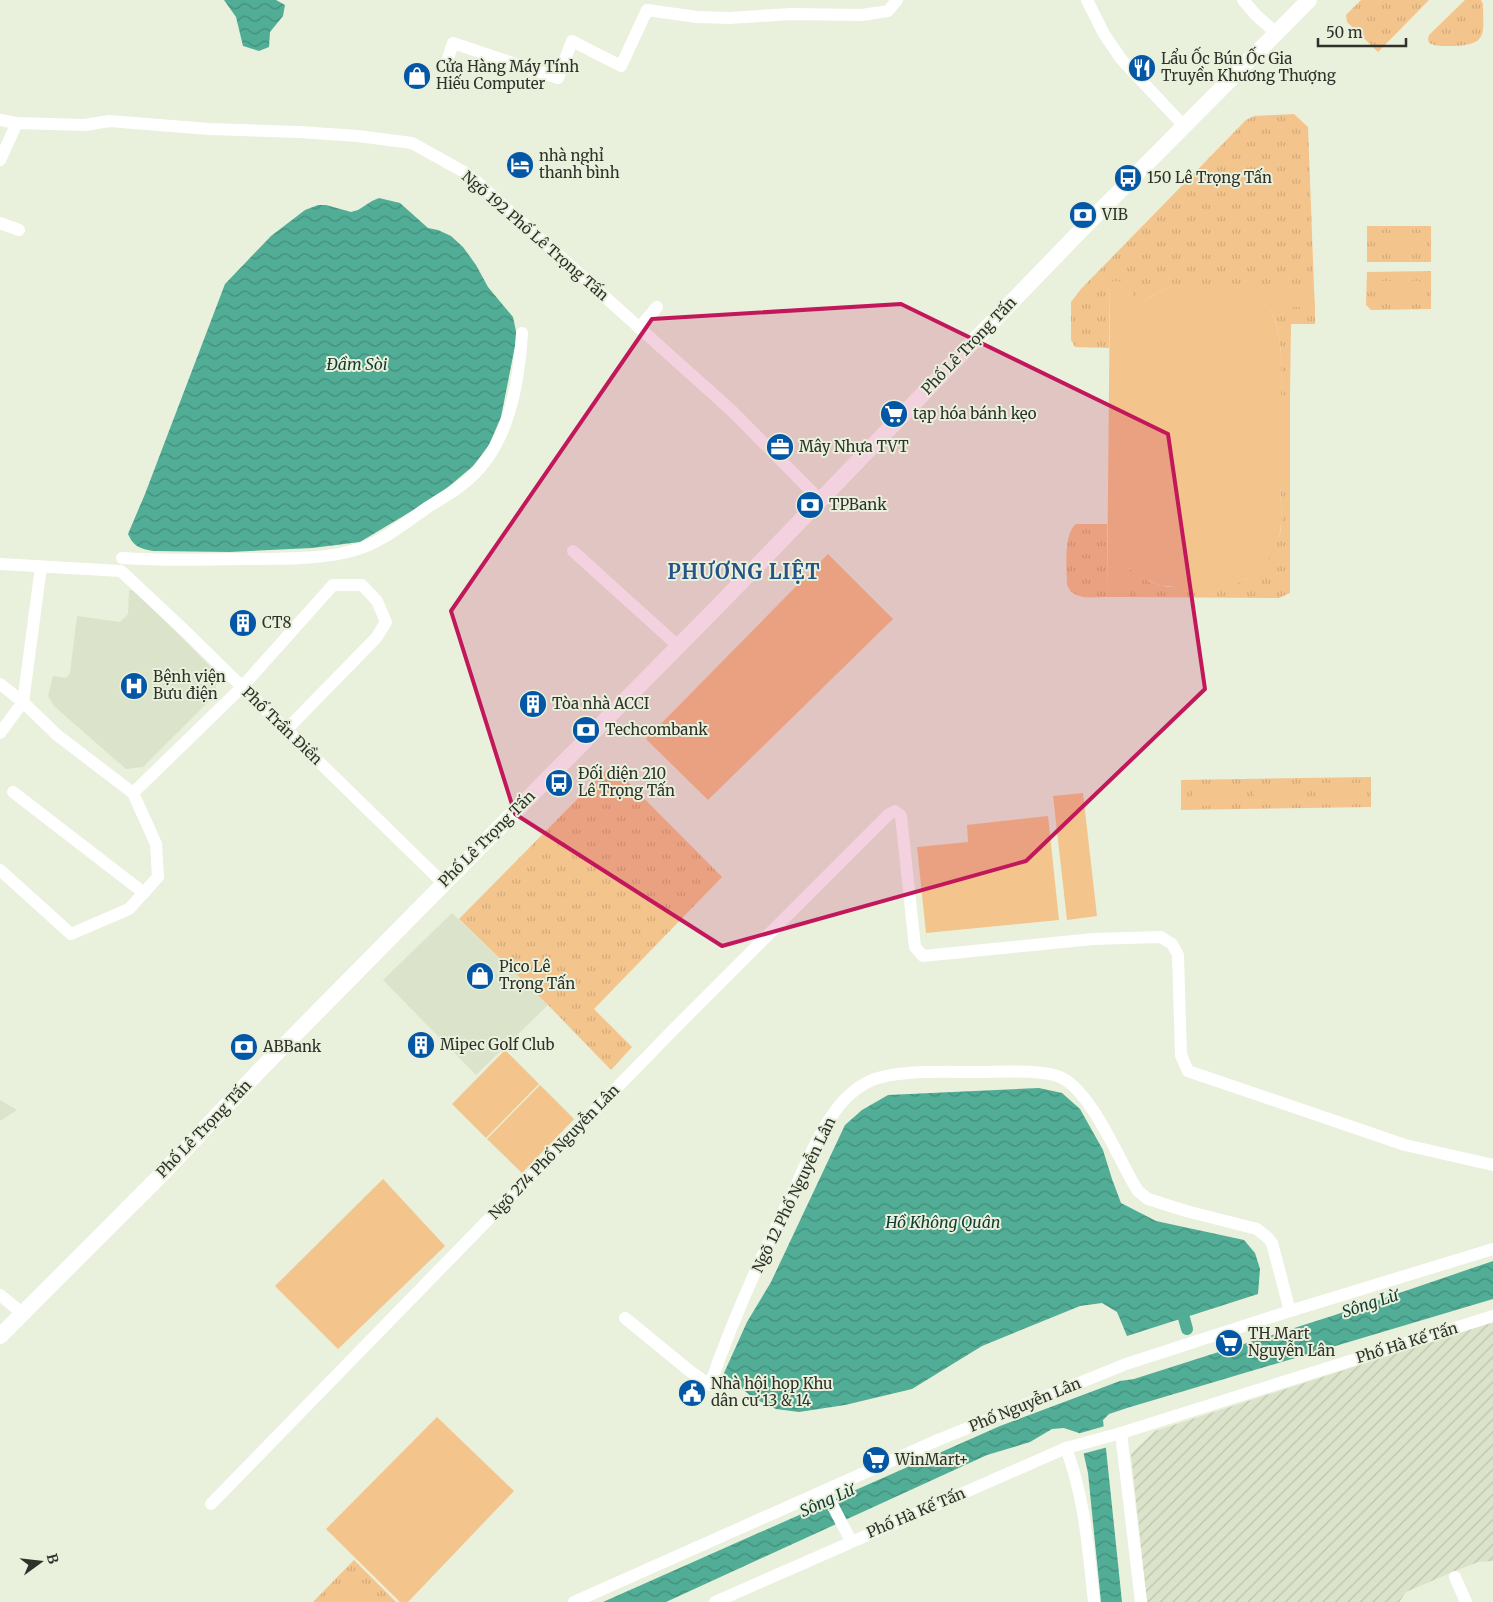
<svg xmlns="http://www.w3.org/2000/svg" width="1493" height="1602" font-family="Merriweather,serif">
  <defs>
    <pattern id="industrial-furrows" width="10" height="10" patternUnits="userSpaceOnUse" patternTransform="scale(1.25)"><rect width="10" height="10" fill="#dbe4ca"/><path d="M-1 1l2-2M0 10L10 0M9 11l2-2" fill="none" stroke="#bcc4ae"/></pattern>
    <pattern id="grass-tufts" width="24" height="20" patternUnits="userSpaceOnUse" patternTransform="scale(1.25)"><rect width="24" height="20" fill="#f4c48d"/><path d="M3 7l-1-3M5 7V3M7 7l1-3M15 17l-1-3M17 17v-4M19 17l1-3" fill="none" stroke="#d2a97a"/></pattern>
    <pattern id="water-waves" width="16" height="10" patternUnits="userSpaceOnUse" patternTransform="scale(1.25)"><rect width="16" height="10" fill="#51ad96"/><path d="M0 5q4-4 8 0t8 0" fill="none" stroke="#448d7b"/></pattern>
  </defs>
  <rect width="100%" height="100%" fill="#e9f0dc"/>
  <g fill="#dbe4ca">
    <path d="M129,590h5l82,82v22l-73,73 -17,2 -72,-63 -6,-10 5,-20 13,2 4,-5 7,-57 43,6 8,-8z"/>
    <path d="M452,913l96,92 -72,70 -93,-95z"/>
    <path d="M0,1100l17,10 -17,11z"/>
  </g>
  <path fill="url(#industrial-furrows)" d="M1493,1322v239l-15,1 -28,11 -44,19 -7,10h-252l-16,-148 24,-23z"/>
  <g fill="url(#grass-tufts)">
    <path d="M1361,0h68l-51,52 -31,-30 -1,-7z"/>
    <path d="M1465,0h16l2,4c0,29 6,41 -30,42 -8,0 -17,1 -24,-3l-1,-4 1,-4z"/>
    <path d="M1294,114l14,13 6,161h-145l-20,9 -16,16 -23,-32 -1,67 -34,-1 -4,-7v-38l10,-13 165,-169 8,-4z"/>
    <rect x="1367" y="226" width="64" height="36"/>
    <path d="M1431,271v38l-60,1 -5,-5 1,-33z"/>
    <path d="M1269,307h46v17h-24l-1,71h-9c0,-30 3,-60 -12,-88z"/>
    <path d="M1280,482h10v111l-11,5 -150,-1v-29l21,14 18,5 77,-7c17,-11 29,-28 35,-47 3,-11 0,-38 0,-51z"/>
    <path d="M1076,524h31v73c-15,0 -34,4 -40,-12 0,-16 -4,-51 9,-61z"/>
    <path d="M611,765l111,112 -128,132 38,38 -21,23 -63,-65 -89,-86z"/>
    <path d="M1371,777v30l-190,3v-30z"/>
    <path d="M354,1560l42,42h-83z"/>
  </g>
  <g fill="#f4c48d">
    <rect x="1378" y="233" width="42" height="19"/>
    <path d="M1110,281l24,1 -1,30 16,-15 20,-9h145l1,19h-46c15,28 12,57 12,88h9v87h-10c0,16 3,34 0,50 -5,28 -29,51 -56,55 -9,1 -19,0 -27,0 -31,0 -42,1 -68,-19v29h-22z"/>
    <rect x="1378" y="281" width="42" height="20"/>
    <path d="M828,554l65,65 -185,181 -62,-61z"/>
    <path d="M1318,783h42v19l-42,1z"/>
    <rect x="1254" y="785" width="42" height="19"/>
    <path d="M1193,786h42v19l-42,1z"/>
    <path d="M1083,793l14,123 -30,4 -14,-124z"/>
    <path d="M1048,816l11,104 -133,13 -9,-86 51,-5 -1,-17z"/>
    <path d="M505,1050l34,34 -53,54 -34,-34z"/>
    <path d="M540,1085l34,34 -52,54 -35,-34z"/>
    <path d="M383,1179l62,67 -107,103 -63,-63z"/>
    <path d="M437,1417l77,74 -106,111h-8l-74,-73z"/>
    <path d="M352,1572l14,14 -15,16h-27z"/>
  </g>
  <g fill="url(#water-waves)">
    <path d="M224,0h52l9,5 -2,11 -13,16 -1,15 -10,4 -16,-5 -7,-29z"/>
    <path d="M379,198l21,5 28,25 10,2 13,6 12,11 13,18 12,22 25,30 4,19 -3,15 -13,66 -12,28 -16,21 -33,28 -80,48 -48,6 -82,4 -77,-1c-14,-3 -19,-4 -25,-17l17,-40 80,-210 46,-48 34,-26 13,-5h8l25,7 7,-2 14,-9z"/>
    <path d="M1039,1088l23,5 18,16 23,41 9,29 9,24 35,18 88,19 11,13 5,16 -2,25 -131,42 -10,-24 -15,-9 -22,3 -98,40 -70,43 -67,16 -46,7 -23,-3 -23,-11 -29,-25 23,-51 24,-40 74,-157 17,-15 26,-15z"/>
    <path d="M1493,1261v38l-366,109 -18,6 -6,6 19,182h-21l-13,-129 -9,-40 -15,-5 -12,1 -22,13 -43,13 -321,147h-63l397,-176 120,-45 14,-2 201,-64z"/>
  </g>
  <path fill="#e9f0dc" d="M1105,1426l3,21 -26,7 -5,-20z"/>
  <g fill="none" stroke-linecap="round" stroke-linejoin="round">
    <path stroke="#51ad96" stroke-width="12" d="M1184,1318l3,11"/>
    <g stroke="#fff" stroke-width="12">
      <path d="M1087,0l17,34 17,25 63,67"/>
      <path d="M1243,0l13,15 20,18"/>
      <path d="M447,61l6,-18 105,35 14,-37 49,25 26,-56 50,7 32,1 62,-4 71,1 26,-4 9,-11"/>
      <path d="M0,120l17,3 68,2 24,-4 100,8 90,3 59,4 54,7 52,29 12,9 256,230 88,89"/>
      <path d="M0,160l17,-37"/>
      <path d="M0,223l19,7"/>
      <path d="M639,328l18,-21"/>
      <path d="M573,551l105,95"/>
      <path d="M122,558c40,3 81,2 121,1 37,0 87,1 121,-12 23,-9 44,-26 64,-40 14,-9 29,-17 41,-28 40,-35 50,-96 53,-146"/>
      <path d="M0,564l121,7 63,59 259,253"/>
      <path d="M0,684l23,18 34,33 76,58 23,51 2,33 -29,32 -58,25 -71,-64"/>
      <path d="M0,733l23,-31 18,-135"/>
      <path d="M13,792l131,101"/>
      <path d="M133,793l109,-106 91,-102h29l15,16 9,21 -10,16 -90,92"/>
      <path d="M0,1295l22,18"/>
      <path d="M625,1318l66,54 19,13c23,-67 53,-133 85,-197 11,-24 21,-49 36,-71 9,-14 20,-26 35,-34 24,-14 82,-11 111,-11 22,0 64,-3 83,5 29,12 57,77 72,104l6,10 10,8 38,12 71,18 10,8 5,6 18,68"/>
      <path d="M1121,1433l20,169"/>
      <path d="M1066,1448c19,51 22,100 28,154"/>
      <path d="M825,1491l26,50"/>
      <path d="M211,1504l462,-474 216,-216 6,-3 6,5 14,131 8,9 170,-17 68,-2 11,7 6,11 3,100 7,16 217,74 88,20"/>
      <path d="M1455,1577l11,25"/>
      <path d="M574,1602l364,-162 188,-76 164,-53 203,-62"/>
      <path d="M715,1602l351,-154 55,-15 372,-117"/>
    </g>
    <path stroke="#fff" stroke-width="16" d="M0,1336l163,-163 97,-103 458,-464 372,-385 219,-221"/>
  </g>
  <path fill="#c2185b" fill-opacity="0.2" stroke="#c2185b" stroke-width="4" stroke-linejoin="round" d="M901,304l267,130 37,255 -179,172 -304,85 -207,-132 -64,-203 201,-292z"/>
  <defs>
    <symbol id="restaurant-disc" viewBox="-11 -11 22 22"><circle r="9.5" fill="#0357a5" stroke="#e9f0dc"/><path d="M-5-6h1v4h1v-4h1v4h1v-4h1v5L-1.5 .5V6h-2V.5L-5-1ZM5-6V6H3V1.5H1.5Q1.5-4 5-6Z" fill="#fff"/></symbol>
    <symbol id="shop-disc" viewBox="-11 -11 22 22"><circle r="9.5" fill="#0357a5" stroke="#e9f0dc"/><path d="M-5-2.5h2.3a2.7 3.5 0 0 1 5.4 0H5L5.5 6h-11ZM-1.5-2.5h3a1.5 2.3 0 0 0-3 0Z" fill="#fff"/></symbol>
    <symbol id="hotel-disc" viewBox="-11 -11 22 22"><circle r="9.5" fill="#0357a5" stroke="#e9f0dc"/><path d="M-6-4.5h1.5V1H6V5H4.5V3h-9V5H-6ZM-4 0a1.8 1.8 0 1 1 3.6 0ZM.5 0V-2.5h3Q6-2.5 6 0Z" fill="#fff"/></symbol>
    <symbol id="bus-disc" viewBox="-11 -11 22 22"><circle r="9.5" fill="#0357a5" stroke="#e9f0dc"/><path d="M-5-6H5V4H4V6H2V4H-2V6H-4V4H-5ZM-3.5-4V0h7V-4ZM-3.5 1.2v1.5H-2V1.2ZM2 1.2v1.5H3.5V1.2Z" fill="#fff"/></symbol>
    <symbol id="bank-disc" viewBox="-11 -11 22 22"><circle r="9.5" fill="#0357a5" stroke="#e9f0dc"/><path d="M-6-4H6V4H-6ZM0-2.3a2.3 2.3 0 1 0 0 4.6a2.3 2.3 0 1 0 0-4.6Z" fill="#fff"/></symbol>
    <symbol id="supermarket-disc" viewBox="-11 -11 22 22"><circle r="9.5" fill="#0357a5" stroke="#e9f0dc"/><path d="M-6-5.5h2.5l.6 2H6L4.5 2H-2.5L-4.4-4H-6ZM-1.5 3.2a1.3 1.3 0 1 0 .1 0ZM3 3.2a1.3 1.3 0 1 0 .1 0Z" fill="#fff"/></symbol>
    <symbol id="office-disc" viewBox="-11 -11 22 22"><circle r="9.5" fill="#0357a5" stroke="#e9f0dc"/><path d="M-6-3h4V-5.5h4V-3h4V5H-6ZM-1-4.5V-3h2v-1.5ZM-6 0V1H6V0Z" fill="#fff"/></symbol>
    <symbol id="building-disc" viewBox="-11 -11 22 22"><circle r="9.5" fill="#0357a5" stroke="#e9f0dc"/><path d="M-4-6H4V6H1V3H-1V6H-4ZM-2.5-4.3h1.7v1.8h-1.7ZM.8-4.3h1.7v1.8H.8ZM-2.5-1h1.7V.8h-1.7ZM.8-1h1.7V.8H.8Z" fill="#fff"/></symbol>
    <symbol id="hospital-disc" viewBox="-11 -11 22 22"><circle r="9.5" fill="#0357a5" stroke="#e9f0dc"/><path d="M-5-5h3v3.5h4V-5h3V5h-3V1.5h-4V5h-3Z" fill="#fff"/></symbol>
    <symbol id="civic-disc" viewBox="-11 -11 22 22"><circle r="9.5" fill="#0357a5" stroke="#e9f0dc"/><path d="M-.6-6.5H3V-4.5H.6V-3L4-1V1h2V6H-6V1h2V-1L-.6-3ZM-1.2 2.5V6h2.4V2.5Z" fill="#fff"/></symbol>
  </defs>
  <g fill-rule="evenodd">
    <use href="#restaurant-disc" x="1126" y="52" width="32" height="32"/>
    <use href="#shop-disc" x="401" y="60" width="32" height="32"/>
    <use href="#hotel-disc" x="504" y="149" width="32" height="32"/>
    <use href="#bus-disc" x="1112" y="162" width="32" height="32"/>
    <use href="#bank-disc" x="1067" y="199" width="32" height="32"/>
    <use href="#supermarket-disc" x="878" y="398" width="32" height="32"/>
    <use href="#office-disc" x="764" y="431" width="32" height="32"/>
    <use href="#bank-disc" x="794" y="489" width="32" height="32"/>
    <use href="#building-disc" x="227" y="607" width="32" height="32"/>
    <use href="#hospital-disc" x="118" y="670" width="32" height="32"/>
    <use href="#building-disc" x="517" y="688" width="32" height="32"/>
    <use href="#bank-disc" x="570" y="714" width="32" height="32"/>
    <use href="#bus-disc" x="543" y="767" width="32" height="32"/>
    <use href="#shop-disc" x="464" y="960" width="32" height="32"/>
    <use href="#building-disc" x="405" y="1029" width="32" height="32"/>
    <use href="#bank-disc" x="228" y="1031" width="32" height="32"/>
    <use href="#supermarket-disc" x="1213" y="1327" width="32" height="32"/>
    <use href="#civic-disc" x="676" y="1377" width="32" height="32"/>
    <use href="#supermarket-disc" x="860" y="1444" width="32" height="32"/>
  </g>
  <g text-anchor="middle" stroke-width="4" stroke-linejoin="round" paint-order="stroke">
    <g font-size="15" fill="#2f322a" stroke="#e9f0dc" text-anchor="start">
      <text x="1161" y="64">Lẩu Ốc Bún Ốc Gia<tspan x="1161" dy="17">Truyền Khương Thượng</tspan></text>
      <text x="436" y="72">Cửa Hàng Máy Tính<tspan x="436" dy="17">Hiếu Computer</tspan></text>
      <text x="539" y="161">nhà nghỉ<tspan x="539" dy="17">thanh bình</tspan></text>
      <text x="1147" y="183">150 Lê Trọng Tấn</text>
      <text x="1102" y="220">VIB</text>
      <text x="913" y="419">tạp hóa bánh kẹo</text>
      <text x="799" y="452">Mây Nhựa TVT</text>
      <text x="829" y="510">TPBank</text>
      <text x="262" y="628">CT8</text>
      <text x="153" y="682">Bệnh viện<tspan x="153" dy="17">Bưu điện</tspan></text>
      <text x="552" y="709">Tòa nhà ACCI</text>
      <text x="605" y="735">Techcombank</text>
      <text x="578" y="779">Đối diện 210<tspan x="578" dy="17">Lê Trọng Tấn</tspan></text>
      <text x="499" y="972">Pico Lê<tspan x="499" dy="17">Trọng Tấn</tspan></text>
      <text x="440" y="1050">Mipec Golf Club</text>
      <text x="263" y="1052">ABBank</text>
      <text x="1248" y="1339">TH Mart<tspan x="1248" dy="17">Nguyễn Lân</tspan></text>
      <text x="711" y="1389">Nhà hội họp Khu<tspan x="711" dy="17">dân cư 13 &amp; 14</tspan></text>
      <text x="895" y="1465">WinMart+</text>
    </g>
    <g font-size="15" fill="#2f322a" stroke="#e9f0dc">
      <text transform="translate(535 236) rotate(41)" y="5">Ngõ 192 Phố Lê Trọng Tấn</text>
      <text transform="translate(969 346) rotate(-46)" y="5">Phố Lê Trọng Tấn</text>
      <text transform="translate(282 726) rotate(44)" y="5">Phố Trần Điền</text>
      <text transform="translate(487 839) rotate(-45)" y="5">Phố Lê Trọng Tấn</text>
      <text transform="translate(204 1129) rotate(-46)" y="5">Phố Lê Trọng Tấn</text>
      <text transform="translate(554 1152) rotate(-46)" y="5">Ngõ 274 Phố Nguyễn Lân</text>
      <text transform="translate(794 1195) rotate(-64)" y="5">Ngõ 12 Phố Nguyễn Lân</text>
      <text transform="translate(1407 1343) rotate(-17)" y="5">Phố Hà Kế Tấn</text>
      <text transform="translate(1025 1405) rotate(-22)" y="5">Phố Nguyễn Lân</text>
      <text transform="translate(916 1513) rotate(-23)" y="5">Phố Hà Kế Tấn</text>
    </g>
    <g font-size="16" font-style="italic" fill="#113b32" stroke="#e9f0dc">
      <text x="357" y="370">Đầm Sòi</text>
      <text x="943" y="1228">Hồ Không Quân</text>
      <text transform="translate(1370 1303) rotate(-18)" y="6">Sông Lừ</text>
      <text transform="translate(827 1500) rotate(-24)" y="6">Sông Lừ</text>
    </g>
    <g font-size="20" font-weight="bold" letter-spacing="1" fill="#265488" stroke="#e9f0dc">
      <text x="744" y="579">PHƯƠNG LIỆT</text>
    </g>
  </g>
  <g transform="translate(40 1562) rotate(75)" stroke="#e9f0dc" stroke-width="4" paint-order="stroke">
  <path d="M0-4L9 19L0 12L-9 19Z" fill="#2f322a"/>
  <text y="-8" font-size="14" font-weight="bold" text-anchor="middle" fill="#2f322a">B</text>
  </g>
  <path d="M1318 38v8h88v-8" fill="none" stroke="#2f322a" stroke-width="2.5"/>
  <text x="1326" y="38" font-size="15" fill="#2f322a" stroke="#e9f0dc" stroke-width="4" paint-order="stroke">50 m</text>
</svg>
